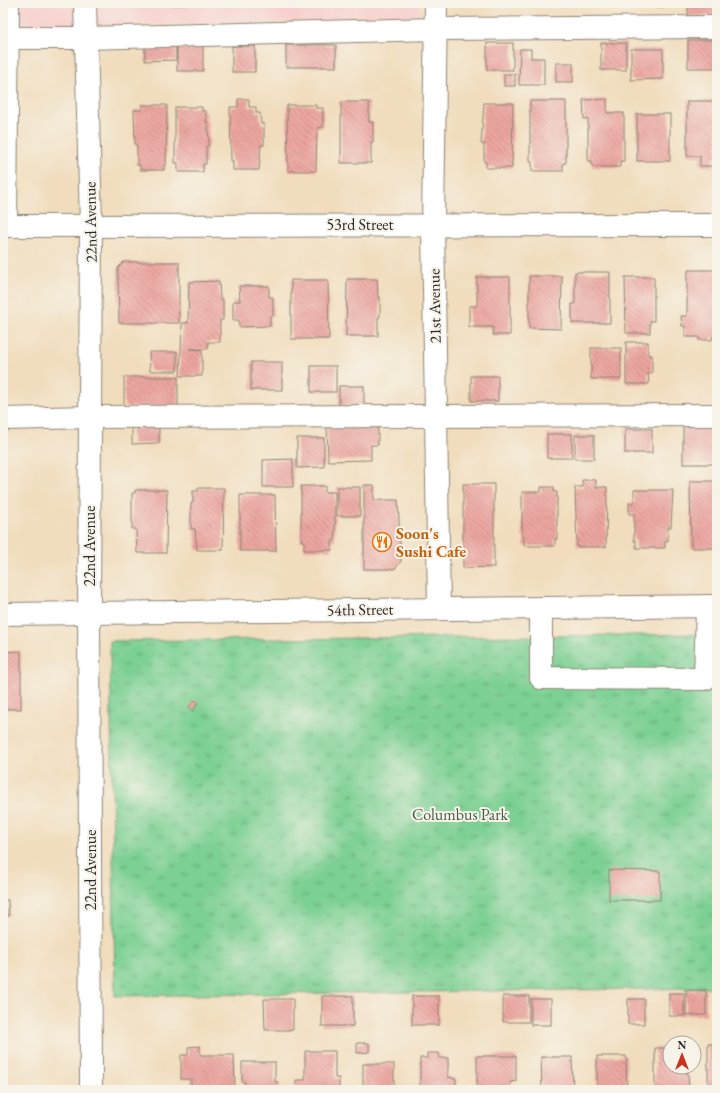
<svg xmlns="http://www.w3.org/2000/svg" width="720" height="1093" font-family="'EB Garamond',serif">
  <defs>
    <pattern id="park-tufts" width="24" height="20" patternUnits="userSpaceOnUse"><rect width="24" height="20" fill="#7bd093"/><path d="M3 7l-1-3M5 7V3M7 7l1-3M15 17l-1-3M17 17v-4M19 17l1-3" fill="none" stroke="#65a978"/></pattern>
    <pattern id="building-back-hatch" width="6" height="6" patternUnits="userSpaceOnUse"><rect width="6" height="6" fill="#eda6a0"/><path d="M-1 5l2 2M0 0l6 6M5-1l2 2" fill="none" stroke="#c08783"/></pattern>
  </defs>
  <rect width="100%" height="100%" fill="#f7f3e8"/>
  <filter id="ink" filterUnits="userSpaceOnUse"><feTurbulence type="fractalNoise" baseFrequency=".025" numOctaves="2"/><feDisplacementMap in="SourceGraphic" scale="8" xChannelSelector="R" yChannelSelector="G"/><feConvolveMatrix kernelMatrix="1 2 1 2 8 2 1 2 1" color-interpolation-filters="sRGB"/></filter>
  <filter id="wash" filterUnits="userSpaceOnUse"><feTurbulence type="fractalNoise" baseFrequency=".012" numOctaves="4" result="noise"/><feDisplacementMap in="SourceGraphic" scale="16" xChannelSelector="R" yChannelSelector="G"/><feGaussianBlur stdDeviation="0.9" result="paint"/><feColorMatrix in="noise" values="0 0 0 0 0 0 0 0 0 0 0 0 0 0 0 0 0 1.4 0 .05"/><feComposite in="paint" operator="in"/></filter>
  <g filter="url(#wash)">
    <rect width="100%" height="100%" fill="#f1ddbd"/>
    <path fill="#f7d0cd" d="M3,3h416v18l-416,5z"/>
    <path fill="url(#park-tufts)" stroke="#537e5f" d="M717,634v354l-602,8 -5,-355z"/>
    <g id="blocks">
      <g fill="url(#building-back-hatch)">
        <rect x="140" y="3" width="46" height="2"/>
        <rect x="634" y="3" width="31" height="4"/>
        <rect x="688" y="3" width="29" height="13"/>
        <rect x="688" y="40" width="29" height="28"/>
        <path d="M145,42h31v18l-31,1z"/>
        <rect x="487" y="43" width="26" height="27"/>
        <rect x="601" y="43" width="25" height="27"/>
        <rect x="177" y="44" width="26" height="27"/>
        <rect x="286" y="45" width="50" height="22"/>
        <rect x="232" y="46" width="23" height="26"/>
        <path d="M520,49h11v9h13v27h-25z"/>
        <path d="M631,49h32v30l-32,1z"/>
        <rect x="556" y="63" width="17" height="19"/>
        <rect x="504" y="74" width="11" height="12"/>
        <path d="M238,99h11v8h7v6h4l1,11h3v21h-3l-2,25h-26v-9h-2l-1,-54h8z"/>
        <path d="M607,99v14h17v48h-4v6h-28v-6h-4v-42h-4l-1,-19z"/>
        <path d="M530,101h36v62h-3v8h-31v-9h-2z"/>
        <path d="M687,101h30v57h-4v8h-13v-10h-13z"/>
        <path d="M341,102h28v20h4v20h-2v21h-30z"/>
        <path d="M484,103h29l-1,65h-26v-6h-2v-18h-3z"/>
        <path d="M142,105h25l-1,60h-2v5h-24v-5h-3v-20h-2l-1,-35h8z"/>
        <path d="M287,105h29v3h7v19l-6,1 -1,43h-28z"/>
        <path d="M175,107h27v4h4v11h2l1,24h-3v18h-3v8h-25v-9h-3z"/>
        <rect x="637" y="114" width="33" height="47"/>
        <path d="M124,262h55v61h-60l-1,-55z"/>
        <path d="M688,270h29v67h-5v3h-13v-3h-14v-11h-3l-1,-10h6v-42h1z"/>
        <path d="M575,272h35v51h-38v-19h3z"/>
        <path d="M529,276h33l-1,53 -32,-1z"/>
        <path d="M477,277h33v58h-17v-8h-24v-21h8z"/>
        <path d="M625,277h29v44h-4v12h-24z"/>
        <path d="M347,279h30l1,18h2v20h-2v19h-32z"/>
        <path d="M291,280h37l1,59h-38z"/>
        <path d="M219,281l1,18h3v21h-3v22h-12v7h-19l13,1v26h-22l2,-53h6l1,-41z"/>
        <path d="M239,286h30v11h4v19h-3v10l-31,1v-7h-6v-19h7z"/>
        <path d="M626,342h22v13h4v18h-4l1,11h-23z"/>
        <rect x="591" y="348" width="30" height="31"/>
        <path d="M149,352h28v19h-27z"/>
        <rect x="251" y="362" width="31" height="28"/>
        <rect x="311" y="366" width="25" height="26"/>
        <rect x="471" y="376" width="27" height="25"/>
        <rect x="124" y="377" width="54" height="30"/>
        <rect x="339" y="386" width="25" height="19"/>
        <rect x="683" y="420" width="34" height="44"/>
        <path d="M327,424h44v3h7v18h-7v15l-43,1z"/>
        <path d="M132,428h27v15l-27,1z"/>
        <rect x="625" y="429" width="27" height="24"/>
        <rect x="547" y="434" width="25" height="24"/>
        <rect x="575" y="435" width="19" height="24"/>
        <path d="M297,438h27v29l-27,1z"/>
        <path d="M293,459v28h-30v-27z"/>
        <path d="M582,480h14v7h11l-1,60h-29l-2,-60h8z"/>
        <path d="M690,481h27v67h-26z"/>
        <path d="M463,484h31v83l-31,1z"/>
        <path d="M364,485h10v15h24l3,61 -6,8h-31z"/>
        <path d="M301,486h24v6h10v49h-3v9h-28v-9h-3z"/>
        <rect x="337" y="487" width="23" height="29"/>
        <path d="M541,487h13v5h3v47h-2v7h-31v-9h-2v-45h19z"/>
        <path d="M198,488h26l-1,62h-26l-2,-21h-4v-26h2v-12h5z"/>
        <path d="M135,490h32l-1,63h-29l-1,-24h-4v-36h3z"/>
        <path d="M634,490h39l-2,37h-3v14h-3v7h-29v-7h-2v-27h-5v-11h5z"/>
        <path d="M240,495h35l1,56h-36z"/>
        <path d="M21,651v58h-18v-57z"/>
        <path d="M194,700l4,2 -5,9 -4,-3z"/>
        <path d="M609,870l51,1v29h-51z"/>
        <path d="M3,900h5l1,16h-6z"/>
        <rect x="686" y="990" width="20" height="25"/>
        <rect x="669" y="993" width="15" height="23"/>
        <rect x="322" y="996" width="31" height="30"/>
        <rect x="412" y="996" width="27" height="29"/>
        <rect x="503" y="996" width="26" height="26"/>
        <path d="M264,999h29v31h-28z"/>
        <rect x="531" y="999" width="20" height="26"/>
        <rect x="628" y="999" width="16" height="25"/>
        <path d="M357,1043h12v9l-12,1z"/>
        <rect x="708" y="1044" width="9" height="46"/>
        <path d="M200,1046v9h34l1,35h-44v-11h-10v-24h7v-8z"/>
        <path d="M655,1048h15v19h16v6h2l1,16 -34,1z"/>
        <path d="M305,1051h30v27h4v12h-43v-10h9z"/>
        <path d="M427,1053h12v5h9v19l8,2v11h-36v-32h7z"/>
        <path d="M477,1056h39v25l-6,1v8h-33z"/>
        <path d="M597,1056h29l1,34h-30z"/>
        <path d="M541,1057h31l1,33h-31z"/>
        <path d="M242,1062h33v20h3v8h-33v-8h-3z"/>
        <rect x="363" y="1064" width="31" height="26"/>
      </g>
    </g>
  </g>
  <g filter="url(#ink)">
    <use href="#blocks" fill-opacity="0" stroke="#8e8474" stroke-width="1"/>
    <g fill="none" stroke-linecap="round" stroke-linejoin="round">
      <defs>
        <g id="minor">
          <path d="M85,3l6,222 -2,387 2,478"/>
          <path d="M436,3l-3,221 6,384"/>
          <path d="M3,38h82l350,-9 282,-2"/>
          <path d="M3,226l714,-1"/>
          <path d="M6,226l2,-223"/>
          <path d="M3,419l87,-2 627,-2"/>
          <path d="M541,608v70l164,1 2,-73"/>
          <path d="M3,614l714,-8"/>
        </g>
      </defs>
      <use href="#minor" stroke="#8e8474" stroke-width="24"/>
      <use href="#minor" stroke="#fff" stroke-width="22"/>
    </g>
  </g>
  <defs>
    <symbol id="restaurant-ring" viewBox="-11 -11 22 22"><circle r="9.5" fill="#f7f3e8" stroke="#e8710a" stroke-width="1.5"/><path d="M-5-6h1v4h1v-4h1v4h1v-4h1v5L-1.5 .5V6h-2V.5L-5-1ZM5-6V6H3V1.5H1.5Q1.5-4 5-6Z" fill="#e8710a"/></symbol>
  </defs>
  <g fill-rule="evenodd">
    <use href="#restaurant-ring" x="371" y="531" width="22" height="22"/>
  </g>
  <g text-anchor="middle" stroke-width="4" stroke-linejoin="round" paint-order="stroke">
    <g font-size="16" fill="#2b2b2b" stroke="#f7f3e8">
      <text transform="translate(90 222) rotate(-91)" y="6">22nd Avenue</text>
      <text x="360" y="230">53rd Street</text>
      <text transform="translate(434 306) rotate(-91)" y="6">21st Avenue</text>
      <text transform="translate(89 546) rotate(-90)" y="6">22nd Avenue</text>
      <text transform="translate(360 609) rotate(-1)" y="6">54th Street</text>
      <text transform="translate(90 870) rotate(-90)" y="6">22nd Avenue</text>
    </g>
    <g font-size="16" font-weight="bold" fill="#c56008" stroke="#f7f3e8" text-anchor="start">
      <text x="396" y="539">Soon's<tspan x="396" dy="18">Sushi Cafe</tspan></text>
    </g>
    <g font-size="16" fill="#435d4a" stroke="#f7f3e8">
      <text x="460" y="820">Columbus Park</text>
    </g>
  </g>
  <rect width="720" height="1093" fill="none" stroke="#f7f3e8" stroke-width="16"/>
  <g transform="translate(682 1055)"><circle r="19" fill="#f7f3e8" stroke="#a5a39c"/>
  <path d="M0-3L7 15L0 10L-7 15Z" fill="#c8321e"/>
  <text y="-6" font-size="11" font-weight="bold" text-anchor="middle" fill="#2b2b2b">N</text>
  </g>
</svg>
